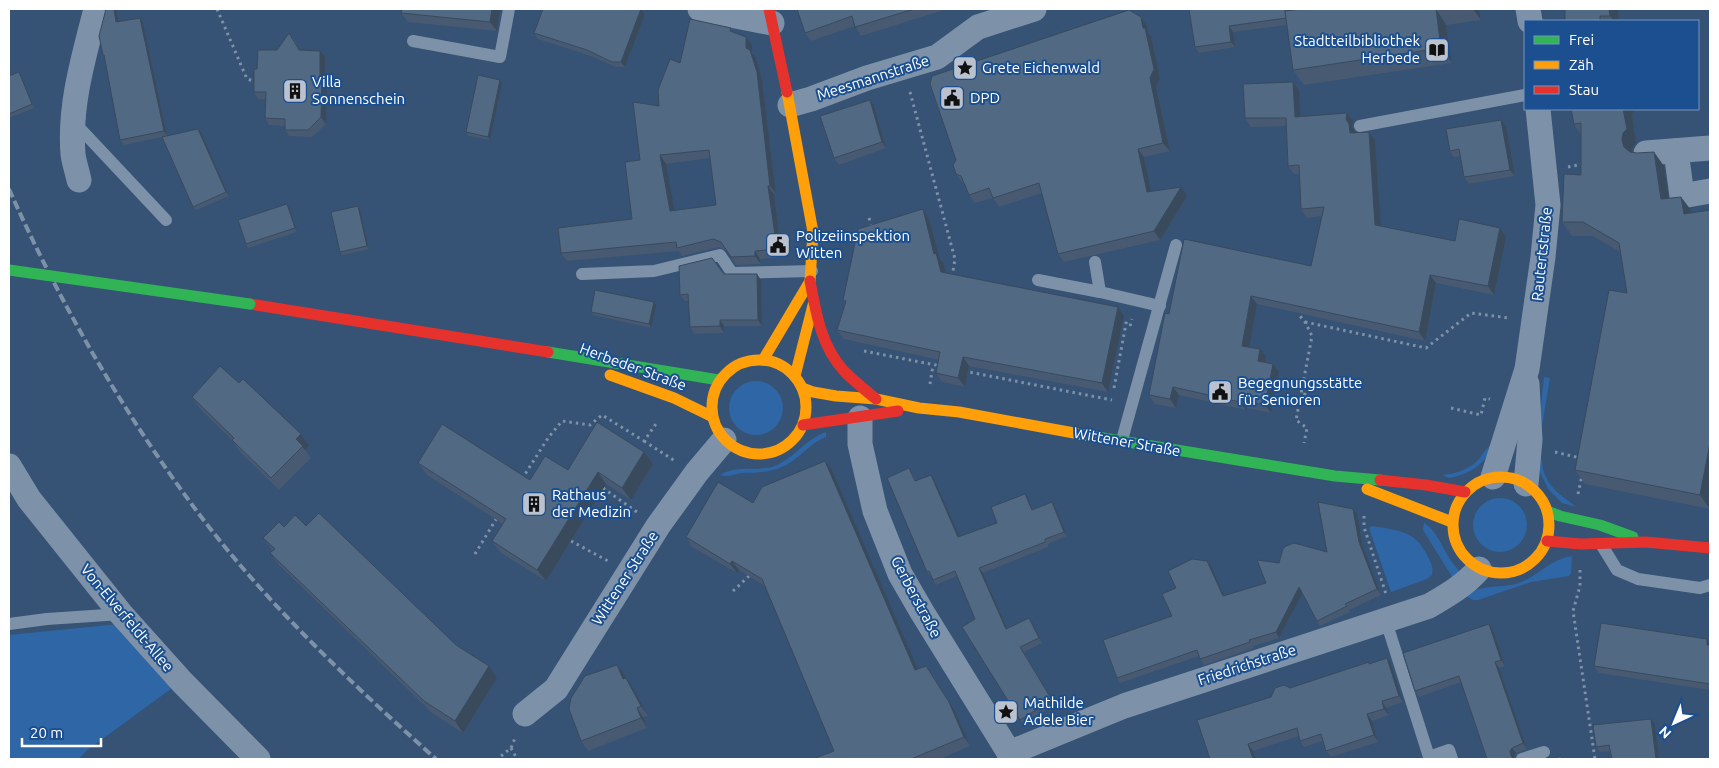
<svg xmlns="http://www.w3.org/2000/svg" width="1719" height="768" font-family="Ubuntu,sans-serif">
  <rect width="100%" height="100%" fill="#365274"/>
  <g fill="#2f66a5">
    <path d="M1544,377l6,1 -9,54 -3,2z"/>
    <circle cx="756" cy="408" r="27"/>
    <path d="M826,432v5c-14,5 -23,17 -35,25 -15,10 -31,11 -49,11 -8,1 -14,5 -22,2 18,-11 39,-2 57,-10 19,-9 28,-25 49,-33z"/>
    <path d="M1494,444c-9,20 -23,30 -45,34l-7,-3c13,-1 26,-5 35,-14 6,-6 9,-15 17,-17z"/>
    <path d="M1540,455c3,7 2,14 5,20 6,15 19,22 31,32l-14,-4 -13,-13 -9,-17 -3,-10z"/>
    <circle cx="1500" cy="525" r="27"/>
    <path d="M1424,523c14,9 17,23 26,36 3,5 7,8 9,13l-5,8 -31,-50z"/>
    <path d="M1372,526c24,4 42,4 54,27 4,8 8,13 6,22l-5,4 -36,13 -22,-64z"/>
    <path d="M1572,556l-1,17 -2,3 -38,6 -53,18h-5l-8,-4c16,-13 36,-7 54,-13 19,-7 31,-24 53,-27z"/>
    <path d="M119,624l56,62 -89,65 -7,8h-70v-124z"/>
  </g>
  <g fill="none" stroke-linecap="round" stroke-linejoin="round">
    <g stroke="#7d92a8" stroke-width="3" stroke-dasharray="2.5 4" stroke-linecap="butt">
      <path d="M217,9l30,70 10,3"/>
      <path d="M910,92l45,167 -3,18"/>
      <path d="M1568,167l16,-3"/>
      <path d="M869,218l3,9"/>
      <path d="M1301,310l-1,6 5,6 7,14 -16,84 11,8 -3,15"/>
      <path d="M1305,322l121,26 45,-35 38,5"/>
      <path d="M1130,326l2,-7"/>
      <path d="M864,351l77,15"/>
      <path d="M964,371l148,29"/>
      <path d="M930,384l3,-19"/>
      <path d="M1114,388l13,-70"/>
      <path d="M1298,402l5,1 3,-15 4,1 10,-3"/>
      <path d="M1451,408l30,7 4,-17 5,1"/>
      <path d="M644,441l31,20"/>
      <path d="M1555,452l25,6"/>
      <path d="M522,479l26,-41 14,-17 28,4 12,-10 42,26 14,-20"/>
      <path d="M603,488l34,24"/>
      <path d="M1578,494l4,-19"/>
      <path d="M1364,516v11l22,67"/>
      <path d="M571,541l37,20"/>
      <path d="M475,554l23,-38"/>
      <path d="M1580,570v16l-7,25 22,148"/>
      <path d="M733,591l16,-15"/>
      <path d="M511,748l6,11"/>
      <path d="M501,756l10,-8 4,-10"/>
    </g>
    <g stroke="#7d92a8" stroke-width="12">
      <path d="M413,41l87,16 9,-48"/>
      <path d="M74,122l92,98"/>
      <path d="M1360,126l165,-31"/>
      <path d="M1095,262l5,30 60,14"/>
      <path d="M582,274l72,-3 66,-16 12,18 80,-2"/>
      <path d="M1038,280l62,12"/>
      <path d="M1122,440l54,-195"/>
      <path d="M1601,544l16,26 21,9 62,9 10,-3"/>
      <path d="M1386,621l43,136 20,-7 3,9"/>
      <path d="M9,624l38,-5 74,-5"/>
      <path d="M1522,759l22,-7"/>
    </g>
    <g stroke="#7d92a8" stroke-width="25">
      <path d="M700,9l72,14"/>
      <path d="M1528,9l2,12"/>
      <path d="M790,105l21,-6 56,-21 70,-21 41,-30 56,-18"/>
      <path d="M1676,151l6,45 28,-5"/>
      <path d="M1646,153l64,-5"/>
      <path d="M79,180c-2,-9 -5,-18 -6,-26 -4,-49 11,-98 23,-145"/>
      <path d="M860,418v26l15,67 25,63 22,38 91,147"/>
      <path d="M9,466l20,33 92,115 61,68 76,77"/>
      <path d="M1493,477l34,-108 16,-112 5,-52 -10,-96"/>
      <path d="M1526,484l4,-44 -3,-56"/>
      <path d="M525,714l31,-25 102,-163 39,-54 27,-32"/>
      <path d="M1009,753l115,-47 305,-100c19,-11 36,-21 50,-37"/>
    </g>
    <g stroke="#30b455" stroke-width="11">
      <path d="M548,352l171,28"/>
      <path d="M1085,435l250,41 45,4"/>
      <path d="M1547,511l13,5 40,9 33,12"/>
    </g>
    <g stroke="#ff9f0a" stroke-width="11">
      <circle cx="759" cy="407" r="47"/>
      <path d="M763,360l47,-79 3,-49 -26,-140"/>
      <path d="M610,375l64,23 37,18"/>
      <path d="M795,376l18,-71"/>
      <path d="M802,388l11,4 23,4 40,3 43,9 40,4 126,23"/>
      <circle cx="1501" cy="525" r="48"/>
      <path d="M1367,489l85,33"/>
    </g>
    <g stroke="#e5322d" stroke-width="11">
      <path d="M769,9l18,83"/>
      <path d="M810,281c6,32 11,65 34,90 10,10 21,19 32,28"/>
      <path d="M250,304l298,48"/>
      <path d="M803,425l95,-14"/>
      <path d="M1380,480l46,5 39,7"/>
      <path d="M1547,541l34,3 65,-2 64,6"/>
    </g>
    <path stroke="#7e92a7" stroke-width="4" stroke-dasharray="9 4" stroke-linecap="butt" d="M9,189c52,117 116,227 193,329 68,89 151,167 234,241"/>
    <path stroke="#30b455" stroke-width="11" d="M9,270l241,34"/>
  </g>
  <g fill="#475a72" fill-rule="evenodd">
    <path d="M106,9h10l3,13 24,1 24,113 31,-7 3,3 28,64 -33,14 -3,-3 -31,-70 -38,8 -4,-5 -15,-82 -2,-3z"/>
    <path d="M402,9h98l-3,22 -89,-9 -7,-9z"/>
    <path d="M641,9l4,5 -20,53h-9l-25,-11 -53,-17 -4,-6z"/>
    <path d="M797,9h150l-86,27 -6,-10 -44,15 -6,-8z"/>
    <path d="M1189,9h107v1l6,-1h177l2,11 -35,5 6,38 -148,22 -11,-15 -6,-45 -54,7 2,15 -36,6 -4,-6z"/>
    <path d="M1565,9h53l1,12h-54z"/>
    <path d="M1141,17l6,9 1,7 3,3 9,42 -4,9 14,64 -26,6 7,35 36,4 -27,44 -96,22 -6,-8 -16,-61 -43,14 -6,-9 -18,5 -6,-8 -5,-12 -2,-1 -6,-8z"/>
    <path d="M734,33l12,4 6,8v8l4,5 6,22 14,114h-2l8,63 -22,2 1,5 -25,1 -10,-15 -7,-3 -37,9 -3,-5 -112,10 -6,-8 71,-34 8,-59 19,-54 21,-43zM710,158l6,47 -42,5 -8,-46z"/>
    <path d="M294,39l6,11 25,7v24l2,3 -1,40 -14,13 -23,-1 -4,-6v-4l-16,-1 -4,-7v-19h-7l-4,-7 3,-23 20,-19z"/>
    <path d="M21,75l13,33 -25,10v-42z"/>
    <path d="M1293,82l6,8 1,26 53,5 -1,6 3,6 14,-1 6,8 5,86 75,15 45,-13 6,9 -12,58 -58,-12 -11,58 -168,-37 -8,43 17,10 -1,5 14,10 -8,41 -24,-5 -1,2 -67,-15 -3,13 -21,-4 -6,-9 20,-81 142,-48 11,-50 -15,2 -6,-9 -2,-35h-5l-6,-8 -2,-40 -35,1 -6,-9z"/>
    <path d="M502,83l-12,57 -21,-4 -3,-4z"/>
    <path d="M874,106l12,42 -47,17 -5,-7z"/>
    <path d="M1632,115l4,28 -3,4 -1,5 32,14 5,32 22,12 19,299 -125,-25 -10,-14 52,-177 -7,-41 -27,-16h-21l-10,-14 19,-47v-40l-7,-11z"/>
    <path d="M1506,126l9,50 -46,8 -5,-7 -3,-21 -7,1 -4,-6z"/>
    <path d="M287,204l2,3 8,25 -49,16 -2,-4z"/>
    <path d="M923,209l6,10 11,40 3,3 2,11 179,43 -16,76 -139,-26 -4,21 -23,-5 -6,-9 3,-13 -95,-21 -7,-9 8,-27 -2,-3z"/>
    <path d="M360,210l9,39 -27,6 -2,-3z"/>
    <path d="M724,274l37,6 1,46h-38v7l-30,1 -4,-7 -2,-26h-3l-5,-6z"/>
    <path d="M656,306l-5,22 -58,-13 -2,-3z"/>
    <path d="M239,383l62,51 8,12 -4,4 6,8 -32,32 -39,-38 -8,-12 -32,-31 -8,-12z"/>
    <path d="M644,452l9,12 -22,36 -25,-16 -60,97 -45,-28 -9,-12 11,-17 -76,-49 -9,-12 112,17 38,-10z"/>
    <path d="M825,461l7,9 85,199 9,-3 7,9 22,36 15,35 -30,13h-127l21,-8 -69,-165 -26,-16 -2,3 -45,-26 -6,-10 67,-34z"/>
    <path d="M909,468l3,5 4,8 15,-6 3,4 25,58 38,-14 31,-25 5,11 19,-7 3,5 12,29 -19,8v3l-65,26 24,55 22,-10 3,4 10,21 -18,9 31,53 -32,19 -3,-4 -45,-101 -18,-43 -21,9 -5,-9h-1l-3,-4z"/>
    <path d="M1357,514l6,33 18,48 -32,15 1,2 -30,14 -3,-5 -15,-28 -23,45 -26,8 1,2 -50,17 -5,-9 -79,27 -3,-5 55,-62 4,-28 31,-27 4,5 13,30 42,-13 13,-20 48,-11z"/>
    <path d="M306,526l150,119 33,21 8,12 -34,55 -31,-20 -153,-148 -9,-12 3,-2 -10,-13 21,-11z"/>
    <path d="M1493,630l12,36 -6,2 28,81 -11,4 -2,4v2l-53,-77 -42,15 -4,-6z"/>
    <path d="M1707,639l3,4v47l-111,-17 -5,-7z"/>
    <path d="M1369,662l1,1 21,1 12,38 -17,6 3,7 -17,6 6,21 -47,15 -5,-6 -3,-10 -19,6 -4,-6 -1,-5 -46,15 3,8h-46l61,-62 19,-9z"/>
    <path d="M617,665l7,9 1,4 8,10 15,28 -5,1 4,11 -59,23 -7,-10z"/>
    <path d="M1655,725l4,34h-47l-2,-8 -10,1 -4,-5z"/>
  </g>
  <g fill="#394a5c">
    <path d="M114,9h2l4,18 -4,-5z"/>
    <path d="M492,9h8l-3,22 -7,-9z"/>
    <path d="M641,9l4,5 -20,53 -4,-5z"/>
    <path d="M1436,9l10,16 6,38 -11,-15z"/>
    <path d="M1473,9h6l2,11z"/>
    <path d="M1609,9h9l1,12h-5l-4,-5z"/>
    <path d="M1141,17l6,9 1,7 3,3 9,42 -4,9 14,64 -7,-8 -13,-65 -7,-50z"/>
    <path d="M140,18l3,5 24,113 -3,-5z"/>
    <path d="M1229,26l4,6 2,15 -4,-5z"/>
    <path d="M746,37l6,8v8l4,5 6,22 14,114 -6,-8 -24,-138z"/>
    <path d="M320,51l5,6v24l2,3 -1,40 -5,-7 -1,-40z"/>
    <path d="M19,72l2,3 13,33 -2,-4z"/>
    <path d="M500,80l2,3 -12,57 -2,-3z"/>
    <path d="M1293,82l6,8 2,35 -6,-8z"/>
    <path d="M870,100l4,6 12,42 -4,-6z"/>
    <path d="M1623,109h11l-2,6 4,28 -3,4 -1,7 -8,-7 -2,-7z"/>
    <path d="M1347,113l6,8 -1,6 3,5 1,9 -6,-8 -4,-14z"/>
    <path d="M1501,120l5,6 9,50 -5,-6z"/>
    <path d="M198,129l3,3 28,64 -3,-4z"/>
    <path d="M1369,132l6,8 6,93 -6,-8z"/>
    <path d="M1138,149l6,8 9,44 -6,-9z"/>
    <path d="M1654,152l10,14 7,47 -10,-14z"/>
    <path d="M660,155l6,9 10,55 -6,-8z"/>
    <path d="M768,186l6,8 8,63 -5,-8z"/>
    <path d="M1181,187l6,9 -27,44 -6,-9z"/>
    <path d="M1681,197l10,13 2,18 -9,-14z"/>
    <path d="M287,204l2,3 8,25 -2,-4z"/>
    <path d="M358,206l2,4 9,39 -2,-3z"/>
    <path d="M923,209l6,10 11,40 3,3 5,19 -7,-9 -7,-18z"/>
    <path d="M1500,228l6,9 -12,58 -6,-9z"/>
    <path d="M755,251l5,8 1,5 -6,-8z"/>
    <path d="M757,274l4,6 1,46 -4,-6z"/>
    <path d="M1430,275l6,8 -11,58 -6,-9z"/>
    <path d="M1251,296l6,8 -9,50 -6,-8z"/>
    <path d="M654,302l2,4 -5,22 -2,-4z"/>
    <path d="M1118,307l6,9 -16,76 -6,-9z"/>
    <path d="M720,320l4,6v7l-4,-7z"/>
    <path d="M1260,349l6,8 -2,12 -6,-8z"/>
    <path d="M963,357l6,9 -4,21 -7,-9z"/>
    <path d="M1273,364l6,8 -8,41 -6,-8z"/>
    <path d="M1173,387l6,8 -3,13 -6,-9z"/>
    <path d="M1241,400l6,8 -1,2 -6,-8z"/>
    <path d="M301,434l8,12 -4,4 -9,-11z"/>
    <path d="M1710,443v66l-10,-14z"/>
    <path d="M644,452l9,12 -22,36 -9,-12z"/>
    <path d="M825,461l7,9 90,209 -7,-9z"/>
    <path d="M598,472l8,12 -60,97 -9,-11z"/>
    <path d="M931,475l3,4 28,63 -4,-5z"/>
    <path d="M1025,494l3,4 7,17 -3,-5z"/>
    <path d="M1052,502l3,5 12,29 -3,-4z"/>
    <path d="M1353,509l4,5 6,33 18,48 -4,-6 -18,-47z"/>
    <path d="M732,561l7,9 -2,3 -7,-9z"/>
    <path d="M1207,561l4,5 16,36 -4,-6z"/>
    <path d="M979,568l4,5 26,60 -3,-4z"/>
    <path d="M1299,587l4,5 -24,46 -3,-6z"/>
    <path d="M1029,618l3,4 10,21 -3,-5z"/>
    <path d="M1489,624l4,6 12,36 -4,-6z"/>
    <path d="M1707,639l3,4v7l-3,-5z"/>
    <path d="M1387,658l4,6 12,38 -4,-6z"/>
    <path d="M1495,662l4,6 28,81 -4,-6z"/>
    <path d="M617,665l7,9 5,15 -6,-10z"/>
    <path d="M489,666l8,12 -34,55 -8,-12z"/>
    <path d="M926,666l29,45 15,35 -6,-9z"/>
    <path d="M626,678l7,10 15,28 -7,-10z"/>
    <path d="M1382,701l4,7 3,7 -5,-6z"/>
    <path d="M637,708l6,9 4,11 -6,-10z"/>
    <path d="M1367,714l5,7 6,21 -4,-7z"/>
    <path d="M1651,719l4,6 4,34h-3z"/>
    <path d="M1248,744l5,7 3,8h-3z"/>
    <path d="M1512,748l4,5 -2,4v2l-3,-3 -1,-5z"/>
  </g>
  <g fill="#526984" stroke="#394a5c" fill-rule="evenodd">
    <path d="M106,9h8l2,13 24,-4 24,113 -44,9 -16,-85h-1l-4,-19z"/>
    <path d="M402,9h90l-2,13 -89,-9z"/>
    <path d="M543,9h98l-20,53h-9l-25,-12 -53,-17z"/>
    <path d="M797,9h117l-59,18 -3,-11 -47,17z"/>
    <path d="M1189,9h103l1,1 -8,1 1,7 -57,8 2,16 -36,5z"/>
    <path d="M1302,9h136h-2l5,39 -148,22 -8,-59z"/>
    <path d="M1565,9h44l1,7h-10v5h-35z"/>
    <path d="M1129,10l12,7 2,11h2l9,41 -4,9 13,65 -25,6 9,43 34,-5 -27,44 -96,23 -19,-71 -46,15 -4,-10 -20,7 -8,-19 -5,-2 -3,-9 3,-5 -26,-76 2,-8z"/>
    <path d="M690,19l41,9 -1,3 16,6v11l4,2 7,22 13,114h-2l9,63 -22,2v5l-24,1 -10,-15 -8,-3 -36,9 -1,-6 -115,11 -3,-25 74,-9 -7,-57 15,-2 -7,-58 26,4 -1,-16 12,-31 10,4zM709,150l7,55 -46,6 -10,-56z"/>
    <path d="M289,33l10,17 21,1v26l2,1 -1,39 -13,13h-23v-11l-20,-1 1,-26h-12v-23h3l1,-19h19z"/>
    <path d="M19,72l13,32 -23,10v-38z"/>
    <path d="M478,75l22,5 -12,57 -22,-5z"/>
    <path d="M1293,82l2,35 52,-4 -1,6 3,5 1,9 19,-1 6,93 80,16 4,-22 41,9 -12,58 -58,-11 -11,57 -168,-36 -9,50 18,3 -2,12 15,3 -8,41 -24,-5 -1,2 -67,-15 -3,12 -21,-4 16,-82 4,1 15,-75 127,27 13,-59 -23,2 -2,-44 -11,1 -2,-48h-41l-2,-34z"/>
    <path d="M870,100l12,42 -48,16 -14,-42z"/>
    <path d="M1571,109h52l4,20 -4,4 -1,7 2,7 6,5 7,1 17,-1 7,47 20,-2 3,17 26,-4v233l-10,52 -125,-25 34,-180 18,3 -8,-50 -36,-21h-21l2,-48 17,1v-52l-7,1z"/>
    <path d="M1501,120l9,50 -46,7 -5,-28 -9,2 -4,-22z"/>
    <path d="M198,129l28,63 -33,15 -31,-70z"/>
    <path d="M287,204l8,24 -49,16 -8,-24z"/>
    <path d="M358,206l9,40 -27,6 -9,-40z"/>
    <path d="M923,209l11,45 2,-1 5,19 177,35 -16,76 -139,-26 -5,21 -22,-5 4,-21 -103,-22 9,-29 -3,-1 15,-71z"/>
    <path d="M712,258l12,16h33l1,46h-38v6l-30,1 -2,-33 -8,1 -1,-29z"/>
    <path d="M595,290l59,12 -5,22 -58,-12z"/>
    <path d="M220,366l19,17 4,-4 58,55 -5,5 7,7 -32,32 -39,-38 2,-2 -42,-41z"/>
    <path d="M597,422l47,30 -22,36 -24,-16 -61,98 -45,-29 14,-22 -88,-56 24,-39 88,56 15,-24 23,14z"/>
    <path d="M825,461l90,209 11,-4 23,36 15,35 -53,22h-98l21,-8 -72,-172 -30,-18 -2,3 -44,-27 32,-55 35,21 9,-16z"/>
    <path d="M909,468l6,13 16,-6 27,62 39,-14 -6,-16 34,-13 7,16 20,-8 12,30 -19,7v3l-66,26 27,61 23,-11 10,20 -19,9 32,53 -32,20 -58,-93 13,-8 -20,-48 -22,9 -4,-9 -2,1 -40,-94z"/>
    <path d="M1318,502l35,7 6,33 18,47 -32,15 2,2 -30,15 -18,-34 -23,45 -27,8 1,2 -50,17 -3,-9 -80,28 -14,-38 69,-24 -10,-22 14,-6 -8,-17 24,-12 15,2 16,35 43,-13 -9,-23 22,3 4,-14 3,-3 8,-3 33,9z"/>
    <path d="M319,513l137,132 33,21 -34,55 -31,-20 -154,-148 5,-4 -12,-11 16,-16 5,5 11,-12 11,11z"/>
    <path d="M1601,623l106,16v6h3v39l-116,-18z"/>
    <path d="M1489,624l12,36 -6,2 28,81 -11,5 -2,3 1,5 3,3h-27l-28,-83 -44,15 -12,-38z"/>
    <path d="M1387,658l12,38 -17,5 2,8 -17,5 7,21 -48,16 -5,-17 -21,7 -3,-13 -49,16 5,15h-43l-13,-39 74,-23 4,-9 9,-3 6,3 79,-26v2z"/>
    <path d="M617,665l6,14 3,-1 15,28 -4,2 4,10 -60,23 -12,-32 2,-11 14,-22z"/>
    <path d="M1651,719l5,40h-44l-3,-14 -13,2 -3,-22z"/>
    <path d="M1561,756l1,3h-10z"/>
  </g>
  <defs>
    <symbol id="library-square" viewBox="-11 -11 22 22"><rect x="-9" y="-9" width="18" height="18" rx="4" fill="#b9c2ce" stroke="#1b4f8f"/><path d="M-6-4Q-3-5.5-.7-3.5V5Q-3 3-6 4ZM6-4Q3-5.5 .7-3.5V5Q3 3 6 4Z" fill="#111"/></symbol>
    <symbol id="sight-square" viewBox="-11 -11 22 22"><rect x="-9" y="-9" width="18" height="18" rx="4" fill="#b9c2ce" stroke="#1b4f8f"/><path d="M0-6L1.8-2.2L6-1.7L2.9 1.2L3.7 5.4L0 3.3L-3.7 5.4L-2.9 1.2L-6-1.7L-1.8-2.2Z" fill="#111"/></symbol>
    <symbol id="building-square" viewBox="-11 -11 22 22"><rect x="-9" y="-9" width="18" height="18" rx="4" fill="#b9c2ce" stroke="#1b4f8f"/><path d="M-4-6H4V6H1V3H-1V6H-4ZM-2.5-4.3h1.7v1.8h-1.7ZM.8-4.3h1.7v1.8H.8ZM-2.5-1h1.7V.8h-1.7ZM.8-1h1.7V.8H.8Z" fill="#111"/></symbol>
    <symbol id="civic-square" viewBox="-11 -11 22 22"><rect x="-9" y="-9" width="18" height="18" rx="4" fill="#b9c2ce" stroke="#1b4f8f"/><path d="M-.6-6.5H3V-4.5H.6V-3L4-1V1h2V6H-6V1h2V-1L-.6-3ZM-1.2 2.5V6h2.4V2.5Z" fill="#111"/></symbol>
  </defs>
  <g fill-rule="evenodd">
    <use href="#library-square" x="1423" y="36" width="28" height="28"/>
    <use href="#sight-square" x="951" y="54" width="28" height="28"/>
    <use href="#building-square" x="281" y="77" width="28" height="28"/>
    <use href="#civic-square" x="938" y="84" width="28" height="28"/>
    <use href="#civic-square" x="764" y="231" width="28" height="28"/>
    <use href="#civic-square" x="1206" y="378" width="28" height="28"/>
    <use href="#building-square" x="520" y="490" width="28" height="28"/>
    <use href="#sight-square" x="992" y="698" width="28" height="28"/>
  </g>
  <g text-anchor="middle" stroke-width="4" stroke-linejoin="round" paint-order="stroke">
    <g font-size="15" fill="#fff" stroke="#1b4f8f" text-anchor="start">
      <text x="1420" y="46" text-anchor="end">Stadtteilbibliothek<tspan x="1420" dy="17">Herbede</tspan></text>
      <text x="982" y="73">Grete Eichenwald</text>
      <text x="312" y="87">Villa<tspan x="312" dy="17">Sonnenschein</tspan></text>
      <text x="970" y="103">DPD</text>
      <text x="796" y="241">Polizeiinspektion<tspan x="796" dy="17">Witten</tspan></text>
      <text x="1238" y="388">Begegnungsstätte<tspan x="1238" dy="17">für Senioren</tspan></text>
      <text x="552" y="500">Rathaus<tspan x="552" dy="17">der Medizin</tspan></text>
      <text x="1024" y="708">Mathilde<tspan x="1024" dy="17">Adele Bier</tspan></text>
    </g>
    <g font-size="15" fill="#fff" stroke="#1b4f8f">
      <text transform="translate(873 78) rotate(-18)" y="5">Meesmannstraße</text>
      <text transform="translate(1542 254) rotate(-84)" y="5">Rautertstraße</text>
      <text transform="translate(633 367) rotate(20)" y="5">Herbeder Straße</text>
      <text transform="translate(1127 442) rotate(10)" y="5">Wittener Straße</text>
      <text transform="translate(625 578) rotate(-57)" y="5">Wittener Straße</text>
      <text transform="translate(916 597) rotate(62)" y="5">Gerberstraße</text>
      <text transform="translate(127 618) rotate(50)" y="5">Von-Elverfeldt-Allee</text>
      <text transform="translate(1247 665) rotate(-18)" y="5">Friedrichstraße</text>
    </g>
  </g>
  <rect width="1719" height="768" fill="none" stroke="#ffffff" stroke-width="20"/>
  <rect x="1524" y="20" width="175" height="90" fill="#1b4f8f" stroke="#7695bc"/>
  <rect x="1534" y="36" width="25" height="8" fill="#30b455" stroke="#7695bc"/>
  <text x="1569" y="45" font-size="15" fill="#ffffff">Frei</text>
  <rect x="1534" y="61" width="25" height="8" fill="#ff9f0a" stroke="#7695bc"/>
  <text x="1569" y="70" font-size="15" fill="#ffffff">Zäh</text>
  <rect x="1534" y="86" width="25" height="8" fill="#e5322d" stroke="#7695bc"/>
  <text x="1569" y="95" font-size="15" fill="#ffffff">Stau</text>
  <g transform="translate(1674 723) rotate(224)" stroke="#1b4f8f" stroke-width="4" paint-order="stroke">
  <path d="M0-4L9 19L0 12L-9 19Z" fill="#ffffff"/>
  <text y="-8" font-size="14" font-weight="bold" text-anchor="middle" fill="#ffffff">N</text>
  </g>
  <path d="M22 738v8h79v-8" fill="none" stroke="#ffffff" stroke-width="2.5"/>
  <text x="30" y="738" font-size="15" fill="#ffffff" stroke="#1b4f8f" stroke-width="4" paint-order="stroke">20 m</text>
</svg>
